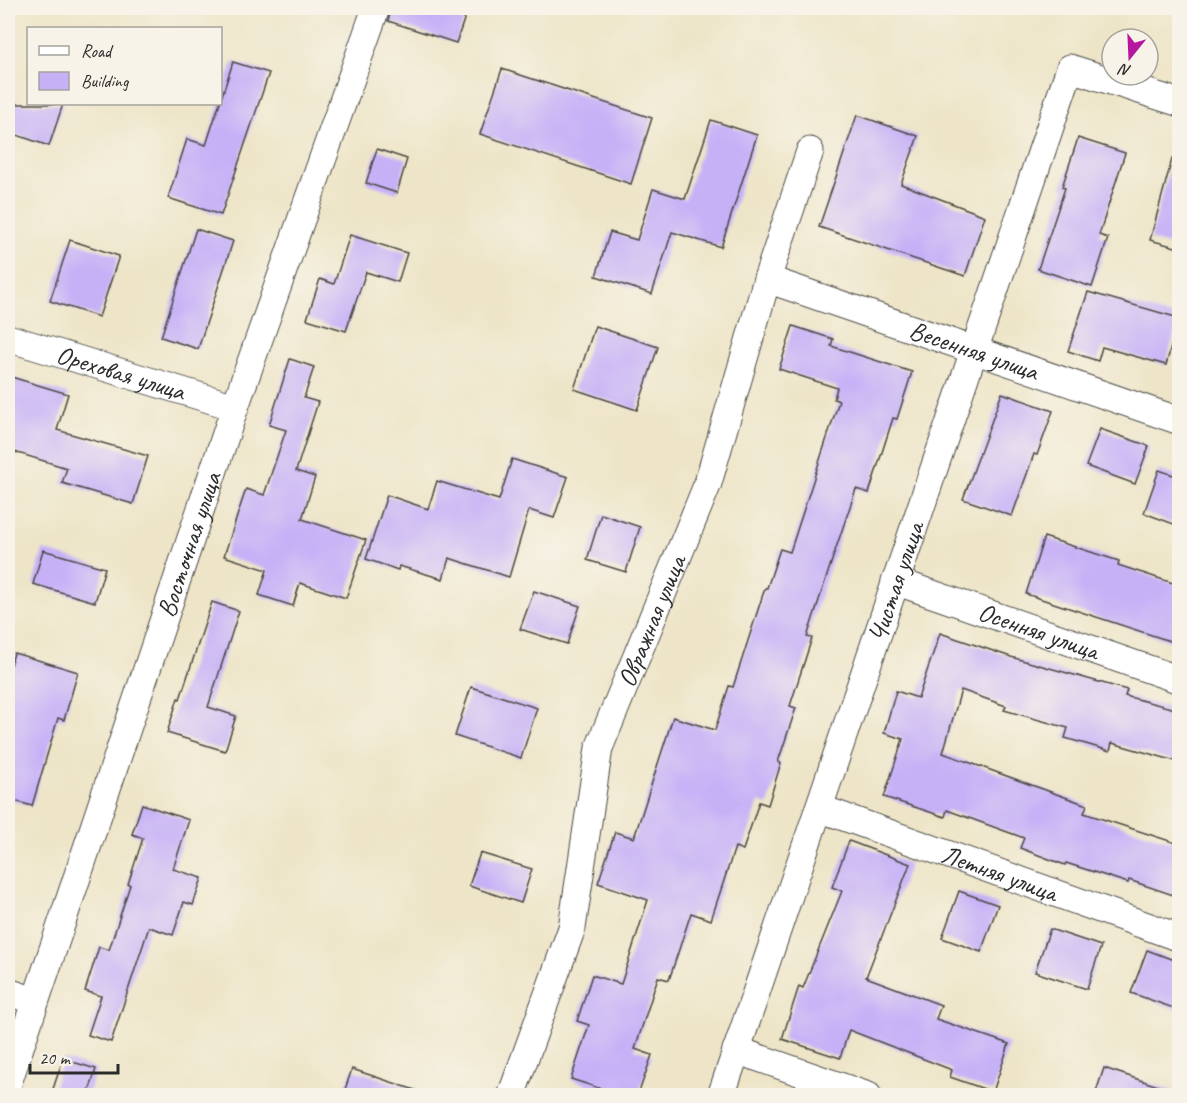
<svg xmlns="http://www.w3.org/2000/svg" width="1187" height="1103" font-family="Caveat,sans-serif">
  <rect width="100%" height="100%" fill="#f7f3e8"/>
  <filter id="ink" filterUnits="userSpaceOnUse"><feTurbulence type="fractalNoise" baseFrequency=".0167" numOctaves="2"/><feDisplacementMap in="SourceGraphic" scale="12" xChannelSelector="R" yChannelSelector="G"/><feConvolveMatrix kernelMatrix="1 2 1 2 8 2 1 2 1" color-interpolation-filters="sRGB"/></filter>
  <filter id="wash" filterUnits="userSpaceOnUse"><feTurbulence type="fractalNoise" baseFrequency=".008" numOctaves="4" result="noise"/><feDisplacementMap in="SourceGraphic" scale="24" xChannelSelector="R" yChannelSelector="G"/><feGaussianBlur stdDeviation="1.35" result="paint"/><feColorMatrix in="noise" values="0 0 0 0 0 0 0 0 0 0 0 0 0 0 0 0 0 1.4 0 .05"/><feComposite in="paint" operator="in"/></filter>
  <g filter="url(#wash)">
    <rect width="100%" height="100%" fill="#eee5c8"/>
    <g id="blocks">
      <g fill="#c6b1f7">
        <path d="M391,8h77l-12,35 -68,-22z"/>
        <path d="M233,62l36,11 -48,142 -53,-17 19,-59 19,6z"/>
        <path d="M502,69l150,49 -21,66 -151,-50z"/>
        <path d="M8,104h55l-14,42 -41,-14z"/>
        <path d="M857,115l61,21 -17,48 84,32 -20,60 -146,-49z"/>
        <path d="M711,120l46,15 -36,112 -49,-15 -20,62 -56,-18 14,-44 27,8 16,-51 32,10z"/>
        <path d="M1078,138l47,15 -26,82 9,3 -16,49 -54,-18 27,-81 -3,-1z"/>
        <path d="M377,149l30,10 -10,34 -31,-10z"/>
        <path d="M1172,159l7,1v88l-29,-8z"/>
        <path d="M196,229l37,12 -35,108 -37,-12z"/>
        <path d="M350,235l57,18 -9,29 -32,-10 -20,59 -39,-12 13,-40 14,5z"/>
        <path d="M70,240l49,16 -20,61 -49,-16z"/>
        <path d="M1088,292l91,26 -13,47 -64,-18 -4,14 -30,-10z"/>
        <path d="M595,326l63,21 -21,63 -63,-21z"/>
        <path d="M793,326l40,13 -2,7 81,26 -15,47 -4,-1 -24,75 -13,-4 -20,59 -29,89 5,1 -22,68 6,2 -18,54 3,1 -13,42 -9,-3 -16,48 -8,-3 -24,73 -20,-7 -22,67 -11,-3 -23,72 17,6 -14,40h-18l-49,-16 18,-54 -12,-4 15,-46 29,9 27,-84 -50,-17 17,-51 19,6 39,-121 42,13 14,-44 4,1 32,-99h2l13,-39 10,3 49,-151 -5,-2 3,-11 -58,-19z"/>
        <path d="M290,359l24,8 -10,31 14,4 -22,69 19,6 -13,42 64,21 -20,58 -46,-15 -7,23 -34,-11 8,-25 -43,-14 22,-67 18,6 22,-65 -17,-5z"/>
        <path d="M8,376l60,18 -11,36 91,26 -15,48 -71,-21 5,-15 -59,-18z"/>
        <path d="M1002,393l51,18 -16,44 -3,-1 -22,62 -49,-17z"/>
        <path d="M1100,429l49,17 -14,38 -49,-18z"/>
        <path d="M512,459l56,18 -14,41 -25,-8 -20,67 -60,-19 -6,21 -44,-13 -1,4 -32,-11 21,-64 41,14 9,-28 62,19z"/>
        <path d="M1159,470l20,7v49l-35,-13z"/>
        <path d="M601,514l39,13 -14,45 -39,-12z"/>
        <path d="M1044,537l75,24 -1,4 61,20v59l-153,-50z"/>
        <path d="M43,550l62,18 -10,34 -62,-18z"/>
        <path d="M534,591l46,15 -13,38 -47,-15z"/>
        <path d="M212,602l27,9 -31,96 28,9 -11,35 -58,-18 11,-35 2,1z"/>
        <path d="M940,633l71,24 116,33 -2,6 54,14v52l-67,-19 -2,8 -45,-13 3,-10 -64,-18 2,-4 -45,-16 -18,63 144,52 -3,8 95,31v53l-50,-17 -1,3 -62,-20 -1,2 -45,-17 4,-10 -77,-28 -2,7 -61,-20 19,-58 -19,-6 12,-42 22,7z"/>
        <path d="M14,653l64,19 -14,48 -6,-2 -26,88 -24,-7v-125z"/>
        <path d="M471,687l66,21 -16,50 -66,-22z"/>
        <path d="M142,804l47,16 -16,49 29,9 -9,27 -9,-3 -11,33 -24,-8 -38,115 -23,-7 13,-39 -16,-5 14,-44 10,3 21,-65 -2,-1 15,-46 -11,-4z"/>
        <path d="M849,841l61,23 -44,113 75,28 -5,14 73,25 -16,48 -43,-15 2,-7 -103,-40 -9,28 -58,-19 17,-53 4,2 39,-97 -10,-4z"/>
        <path d="M480,853l52,16 -11,34 -52,-17z"/>
        <path d="M959,891l39,14 -17,47 -39,-14z"/>
        <path d="M1050,929l51,17 -14,43 -52,-17z"/>
        <path d="M1147,950l32,12v48l-48,-17z"/>
        <path d="M63,1059l33,10 -8,26h-37z"/>
        <path d="M1104,1068l69,23 -1,4h-77z"/>
        <path d="M352,1069l66,22 -1,4h-74z"/>
      </g>
    </g>
  </g>
  <g filter="url(#ink)">
    <use href="#blocks" fill-opacity="0" stroke="#484743" stroke-width="1.5"/>
    <g fill="none" stroke-linecap="round" stroke-linejoin="round">
      <defs>
        <g id="street">
          <path id="s1" d="M767,279l413,142"/>
          <path id="s2" d="M8,338l227,69"/>
          <path id="s3" d="M895,581l285,99"/>
          <path id="s4" d="M819,808l361,130"/>
          <path d="M8,992l27,9"/>
          <path d="M736,1050l132,46"/>
          <path id="s5" d="M8,1083l227,-676 141,-399"/>
          <path id="s6" d="M511,1096l61,-168 27,-180 109,-265 59,-204 43,-128"/>
          <path id="s7" d="M721,1096l349,-1028 110,35"/>
        </g>
      </defs>
      <use href="#street" stroke="#484743" stroke-width="29"/>
      <use href="#street" stroke="#fff" stroke-width="27"/>
    </g>
  </g>
  <g text-anchor="middle" stroke-width="4.5" stroke-linejoin="round" paint-order="stroke">
    <g font-size="26" fill="#2b2b2b" stroke="#f7f3e8">
      <text dy="9" stroke="none"><textPath href="#s1" startOffset="219">Весенняя улица</textPath></text>
      <text dy="9" stroke="none"><textPath href="#s2" startOffset="118">Ореховая улица</textPath></text>
      <text dy="9" stroke="none"><textPath href="#s5" startOffset="568">Восточная улица</textPath></text>
      <text dy="9" stroke="none"><textPath href="#s7" startOffset="543">Чистая улица</textPath></text>
      <text dy="9" stroke="none"><textPath href="#s6" startOffset="498">Овражная улица</textPath></text>
      <text dy="9" stroke="none"><textPath href="#s3" startOffset="152">Осенняя улица</textPath></text>
      <text dy="9" stroke="none"><textPath href="#s4" startOffset="192">Летняя улица</textPath></text>
    </g>
  </g>
  <rect width="1187" height="1103" fill="none" stroke="#f7f3e8" stroke-width="30"/>
  <rect x="27" y="27" width="195" height="78" fill="#f7f3e8" stroke="#a5a39c" stroke-width="1.5"/>
  <rect x="39" y="46" width="30" height="9" fill="#ffffff" stroke="#a5a39c" stroke-width="1.5"/>
  <text x="81" y="57" font-size="18" fill="#2b2b2b">Road</text>
  <rect x="39" y="72" width="30" height="18" fill="#c6b1f7" stroke="#a5a39c" stroke-width="1.5"/>
  <text x="81" y="87" font-size="18" fill="#2b2b2b">Building</text>
  <g transform="translate(1130 57) rotate(198)"><circle r="28" fill="#f7f3e8" stroke="#a5a39c" stroke-width="1.5"/>
  <path d="M0-4.5L10 22L0 15L-10 22Z" fill="#b5179e"/>
  <text y="-9" font-size="16" font-weight="bold" text-anchor="middle" fill="#2b2b2b">N</text>
  </g>
  <path d="M30 1064v9h88v-9" fill="none" stroke="#2b2b2b" stroke-width="3"/>
  <text x="39" y="1064" font-size="18" fill="#2b2b2b" stroke="#f7f3e8" stroke-width="4.5" paint-order="stroke">20 m</text>
</svg>
